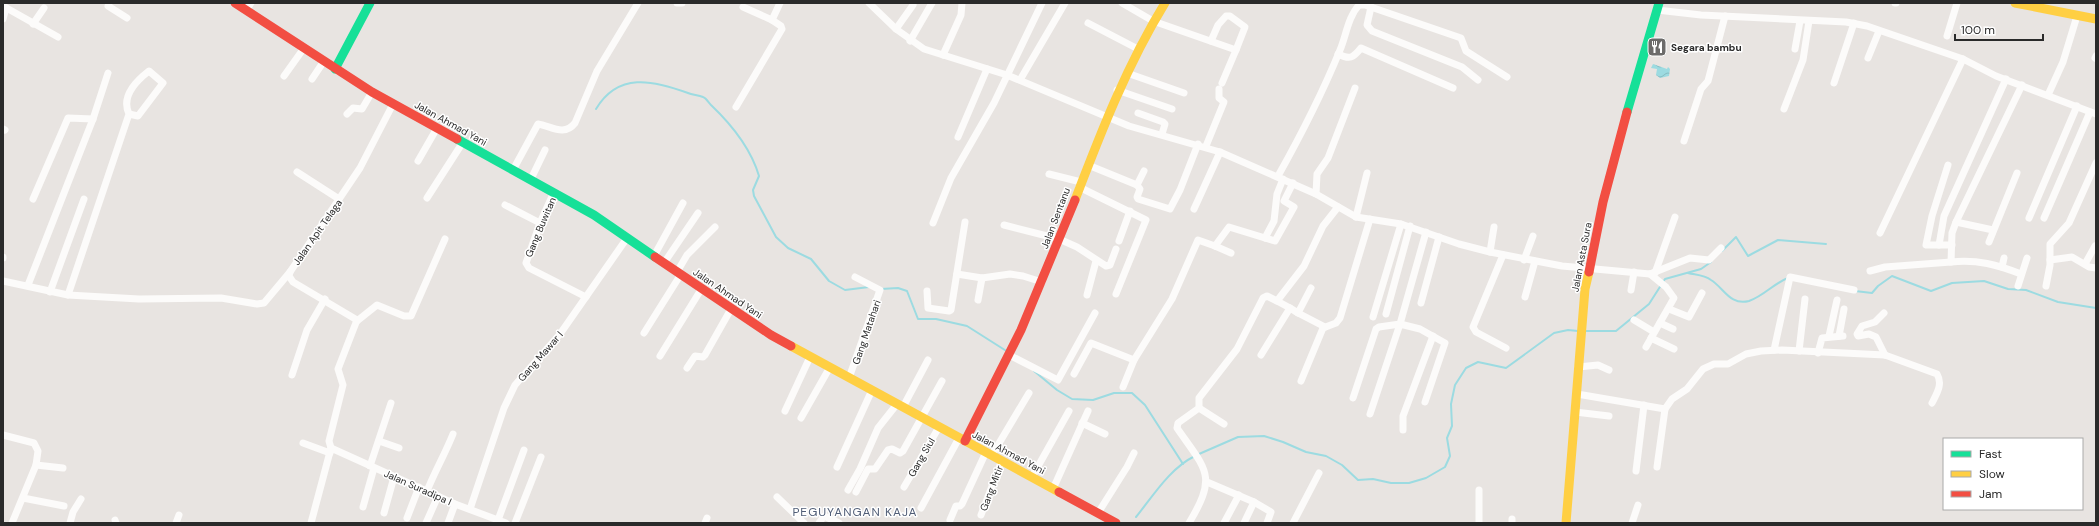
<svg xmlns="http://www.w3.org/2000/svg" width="2099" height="526" font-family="'DM Sans',sans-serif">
  <defs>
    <pattern id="water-waves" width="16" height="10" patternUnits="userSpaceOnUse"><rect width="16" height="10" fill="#9cdbe1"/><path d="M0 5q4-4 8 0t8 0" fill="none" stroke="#87bcc1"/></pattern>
  </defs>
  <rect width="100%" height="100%" fill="#e8e4e1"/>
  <path fill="url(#water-waves)" d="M1653,64l14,5 1,-2 2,2 -1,7 -9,2 -4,-3 1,-6 -6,-1z"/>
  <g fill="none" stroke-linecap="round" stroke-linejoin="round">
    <g stroke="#9cdbe1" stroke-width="2">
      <path d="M596,109c22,-37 57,-29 92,-16 4,2 10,2 15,4 3,1 6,6 8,8 20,19 40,44 48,71l-6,14 1,6 22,41 12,11 23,11 18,22 16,9 24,-3"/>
      <path d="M1722,251l14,-14 12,19 30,-16 48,4"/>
      <path d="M1688,273c8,2 16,2 23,7 13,8 19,26 38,21 15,-5 25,-18 39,-23"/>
      <path d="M881,289l17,-1 9,3 11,28h18l31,7 41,26"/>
      <path d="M1855,291l17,2 6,-7 14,-10 39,15 21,-8 32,-2 24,8 18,1 32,12 38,6"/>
      <path d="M1584,331h32l33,-27 16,-25 36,-10 10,-7"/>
      <path d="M1034,371l23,19 15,9 21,1 21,-7h18l13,12 38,59"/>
      <path d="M1199,454l39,-17 26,-1 19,6 23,10 20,4 16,9 16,15 15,-1 18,4h18l17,-5 19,-11 5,-11 -3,-18 5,-12 -1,-22 4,-19 11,-17 12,-6 28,6 48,-35 14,-3 10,1"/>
      <path d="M1136,517c17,-21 34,-49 59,-61"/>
    </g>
    <g stroke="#fcfbfa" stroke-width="7">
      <path d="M109,3l-1,3 19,12"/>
      <path d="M677,3h5"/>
      <path d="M869,3l27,26 28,20 83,26 122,51 91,26 96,42 40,23 45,7 58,20 31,8 72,14 88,8 40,-16 19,2 12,-12"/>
      <path d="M1122,3l31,18 83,29 -14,33"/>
      <path d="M1895,3h1"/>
      <path d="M3,6l55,31"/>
      <path d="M743,7l29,13"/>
      <path d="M1371,7l-4,18 5,6 90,36 16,13"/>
      <path d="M1657,10l44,5 145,7 21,4 96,33"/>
      <path d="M246,11l5,-8"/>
      <path d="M3,19l3,-11"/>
      <path d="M1088,23l50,26"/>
      <path d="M33,24l11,-16"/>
      <path d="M896,29l17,-24"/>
      <path d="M1947,36l10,-33"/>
      <path d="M910,41l22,-38"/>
      <path d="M1211,41l7,-16 8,-9h4l15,11 -9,23"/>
      <path d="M1795,49l5,-28"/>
      <path d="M1338,54c12,6 15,4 23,-6l92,40"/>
      <path d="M943,55l18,-40 1,-12"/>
      <path d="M1868,58l11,-27"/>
      <path d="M2095,58l1,-2"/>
      <path d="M1127,73l57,20"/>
      <path d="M284,76l20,-28"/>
      <path d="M312,79l12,-18"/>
      <path d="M1020,80l45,-77"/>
      <path d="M1834,83l20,-60"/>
      <path d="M1117,90l55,19"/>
      <path d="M2048,95l15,-33 14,-46"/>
      <path d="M736,107l46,-78 -1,-3 -9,-6 8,-17"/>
      <path d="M1784,109l19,-49 6,-39"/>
      <path d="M1138,113l25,9 2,2 -3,10"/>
      <path d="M347,114l6,-6 9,1 10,-17"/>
      <path d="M3,129l2,1"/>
      <path d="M958,137l29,-68"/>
      <path d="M1684,141l17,-52 7,-8 17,-65"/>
      <path d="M1206,146l18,-44 -5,-4v-9"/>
      <path d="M418,161l19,-33"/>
      <path d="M1088,165l49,20 3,4 -3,8 1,2 32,10 10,-19 18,-46"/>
      <path d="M1948,165l-16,51 -6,29h26"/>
      <path d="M513,170l25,-46c13,2 26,13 37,-1l22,-52 41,-68"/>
      <path d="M297,172l42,27"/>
      <path d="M1049,174l32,8"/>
      <path d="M1278,176c23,-41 44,-82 62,-126 6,-14 8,-33 19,-45h6l96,33 5,13 41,26"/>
      <path d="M531,179l14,-29"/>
      <path d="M1137,185l7,-14"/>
      <path d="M1079,187l67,33 -30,74"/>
      <path d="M554,192l-14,31 -14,40 3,5 57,29"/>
      <path d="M1316,194l1,-20 11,-16 27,-70"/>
      <path d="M427,198l36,-56"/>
      <path d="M33,199l35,-81 25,1"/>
      <path d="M505,205l35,18"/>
      <path d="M1194,209l26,-57"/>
      <path d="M1356,217l11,-44"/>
      <path d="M2029,218l48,-112"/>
      <path d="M2044,218l46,-106"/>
      <path d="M1956,222l37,8"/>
      <path d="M933,223l18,-45 43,-75 48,-100"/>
      <path d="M1004,225l55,14 18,8 29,19 4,-1 6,-16"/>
      <path d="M1880,233l83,-174 33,17 100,38"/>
      <path d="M1265,238l9,-17 3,-27 6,-15"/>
      <path d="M1119,241l11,-30"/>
      <path d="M1989,242l28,-69"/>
      <path d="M1939,245l5,-29 62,-137"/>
      <path d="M1215,246l16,7"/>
      <path d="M1490,252l4,-25"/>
      <path d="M1503,255l-30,72 3,5 30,16"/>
      <path d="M654,256l29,-53"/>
      <path d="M3,258v-1"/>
      <path d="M1524,260l9,-24"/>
      <path d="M2050,260l22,-3 17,10 7,1"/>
      <path d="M664,263l34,-50"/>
      <path d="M2085,264l10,-18"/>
      <path d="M2002,267l2,-9"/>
      <path d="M1870,271l15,-4 66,-5"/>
      <path d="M677,272l10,-17 28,-28"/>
      <path d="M1655,273l20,-56"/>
      <path d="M957,274l25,4 28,-4 13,2 19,6"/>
      <path d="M2021,274c-23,-9 -44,-15 -70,-12l1,-29 4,-11 66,-137"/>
      <path d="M3,281l65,14 71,4 82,-1 36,6 7,-1 26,-31"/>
      <path d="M28,285l65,-166 15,-46"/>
      <path d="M2018,286l9,-28"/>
      <path d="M2046,286l4,-21v-21l19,-21 27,-60"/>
      <path d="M1631,290l3,-18"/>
      <path d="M927,291l1,17 21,3 2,-1 14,-88"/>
      <path d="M50,292l34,-93"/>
      <path d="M68,295l61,-181c-8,-17 7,-33 20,-43l14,12 -25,33 -9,-2"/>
      <path d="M1087,295l9,-34"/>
      <path d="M1525,297l10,-36"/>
      <path d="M978,300l4,-22"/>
      <path d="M1421,303l18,-66"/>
      <path d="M1290,308l8,5 13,-25"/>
      <path d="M1669,309l20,8 13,-24"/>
      <path d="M1298,313l27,14"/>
      <path d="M1884,313l-9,9 -13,4 -5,8 1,2 11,-2 7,3 9,18"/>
      <path d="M1386,314l24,-88"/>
      <path d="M1373,317l28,-93"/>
      <path d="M1634,320l20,12"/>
      <path d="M357,321l20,-16 27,11h7l34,-77"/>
      <path d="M1660,323l13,6"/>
      <path d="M644,333l37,-59"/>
      <path d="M1829,336l8,-36"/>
      <path d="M1839,336l5,-27"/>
      <path d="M1651,338l23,11"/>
      <path d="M1646,347l28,-49 -8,-11 -16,-13"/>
      <path d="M1774,350l16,-73 64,13"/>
      <path d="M1799,351l6,-52"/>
      <path d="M1818,353l4,-15 21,-2"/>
      <path d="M1261,355l29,-47 -13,-7"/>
      <path d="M660,356l42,-68"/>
      <path d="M1011,356l47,24 37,-67"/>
      <path d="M1578,367l20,-2 11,5"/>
      <path d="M687,368l8,-12 8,1 2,-2 26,-46"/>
      <path d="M1074,374l17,-31 43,17"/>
      <path d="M292,375l15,-45 18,-31"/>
      <path d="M849,378l31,-88 -25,-13"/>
      <path d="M1301,381l22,-53 13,-5 4,-5 30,-99"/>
      <path d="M1123,387l11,-27 38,-61 26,-59 17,6 14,-19 46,14 19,-34 -10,-6 9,-18"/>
      <path d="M1577,394l88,15 7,-10 15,-10 16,-20 11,-5h14l18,-10 15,-3 21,-1 103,5 52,19c6,10 0,19 -5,29"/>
      <path d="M1353,398l23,-69 3,-2 21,-3 26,-92"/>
      <path d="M903,407l25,-47"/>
      <path d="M1199,408l25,16"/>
      <path d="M785,411l25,-54"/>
      <path d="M1575,412l34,4"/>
      <path d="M1370,414l30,-90 20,5 25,14 -20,59"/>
      <path d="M801,418l29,-51"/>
      <path d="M1082,423l23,11"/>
      <path d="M1403,430v-14l30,-80"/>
      <path d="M3,435l31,8 4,8 -2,14 -24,58"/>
      <path d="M379,441l20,7"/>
      <path d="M303,443l27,10"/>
      <path d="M331,448l-2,-7 14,-56 -5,-16 19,-49 -64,-38 -4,-6 1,-4 70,-104 33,-64"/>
      <path d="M331,448l124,56 51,19"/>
      <path d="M992,455l37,-62"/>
      <path d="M36,465l27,3"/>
      <path d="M370,466l21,-63"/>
      <path d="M837,467l35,-77"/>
      <path d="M1657,467l8,-58"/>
      <path d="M1636,471l8,-66"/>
      <path d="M1032,477l37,-66"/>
      <path d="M1207,482l47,20 -10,21"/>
      <path d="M904,487l35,-60"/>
      <path d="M1053,489l35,-78"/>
      <path d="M848,490l12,-21 18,-41 19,-24"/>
      <path d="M1479,490v33"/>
      <path d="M427,491c8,-20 18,-37 26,-57"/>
      <path d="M856,492l12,-23h7l13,-19 4,-1 8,4 3,-2 39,-70"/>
      <path d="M777,497l27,26"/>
      <path d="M23,498l41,8"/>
      <path d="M1254,502l17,10 -4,11"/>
      <path d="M363,507l11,-39"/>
      <path d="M921,508l38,-70"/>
      <path d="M470,509l34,-101 11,-23 45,-51 67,-96"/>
      <path d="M384,513l10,-36"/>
      <path d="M1098,513l29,-46 7,-14"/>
      <path d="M981,515l21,-55"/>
      <path d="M407,518l12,-31"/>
      <path d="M1512,519v4"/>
      <path d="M115,520l1,3"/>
      <path d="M498,520l26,-70"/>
      <path d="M950,520l6,-14h4l2,-2 24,-52"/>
      <path d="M70,523l3,-11 8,-13"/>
      <path d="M176,523l3,-8"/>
      <path d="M311,523l20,-75"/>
      <path d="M426,523l12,-27"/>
      <path d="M448,523l7,-19"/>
      <path d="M515,523l26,-66"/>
      <path d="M705,523l2,-5"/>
      <path d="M819,523l5,-7 15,7"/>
      <path d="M1189,523c29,-48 17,-53 -12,-95l1,-5 21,-15v-10l38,-49 26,-51 4,-2 10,5 27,-35 19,-40 15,-19"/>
      <path d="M1224,523l15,-28"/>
      <path d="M1293,523l26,-50"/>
      <path d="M1632,523l6,-18"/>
    </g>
    <g stroke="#16e098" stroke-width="9">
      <path d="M335,69l35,-66"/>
      <path d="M1627,112l32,-109"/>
      <path d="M457,139l137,76 61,42"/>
    </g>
    <g stroke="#ffcf43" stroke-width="9">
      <path d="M2015,3l81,16"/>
      <path d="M1075,200c26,-68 52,-135 90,-197"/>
      <path d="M791,346l268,146"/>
      <path d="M1566,523l19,-234 4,-17"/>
    </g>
    <g stroke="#f24e42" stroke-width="9">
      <path d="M235,3l137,89 85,47"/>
      <path d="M655,257l116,78 20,11"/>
      <path d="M1589,272l14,-70 24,-90"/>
      <path d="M965,441l56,-111 54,-130"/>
      <path d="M1059,492l57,31"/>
    </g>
  </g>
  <defs>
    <symbol id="restaurant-square" viewBox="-11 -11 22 22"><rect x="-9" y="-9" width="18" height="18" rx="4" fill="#6c6b6a" stroke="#fff"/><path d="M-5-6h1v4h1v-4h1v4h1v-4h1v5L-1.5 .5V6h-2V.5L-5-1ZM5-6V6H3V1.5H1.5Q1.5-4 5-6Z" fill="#fff"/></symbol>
  </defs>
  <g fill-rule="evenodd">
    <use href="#restaurant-square" x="1646" y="36" width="22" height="22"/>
  </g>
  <g text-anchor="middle" stroke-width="3" stroke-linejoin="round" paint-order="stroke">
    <g font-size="10" font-weight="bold" fill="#2a2a2a" stroke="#fff" text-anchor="start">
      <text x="1671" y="51">Segara bambu</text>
    </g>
    <g font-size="10" fill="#2a2a2a" stroke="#fff">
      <text transform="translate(451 123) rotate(29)" y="4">Jalan Ahmad Yani</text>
      <text transform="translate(1055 218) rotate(-69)" y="4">Jalan Sentanu</text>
      <text transform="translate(540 227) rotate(-67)" y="4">Gang Buwitan</text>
      <text transform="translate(317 232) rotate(-55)" y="4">Jalan Apit Telaga</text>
      <text transform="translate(1581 257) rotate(-79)" y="4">Jalan Asta Sura</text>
      <text transform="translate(728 293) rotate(34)" y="4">Jalan Ahmad Yani</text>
      <text transform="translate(866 332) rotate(-71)" y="4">Gang Matahari</text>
      <text transform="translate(540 356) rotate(-49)" y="4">Gang Mawar I</text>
      <text transform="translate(1009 452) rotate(28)" y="4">Jalan Ahmad Yani</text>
      <text transform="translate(921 457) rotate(-60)" y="4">Gang Siul</text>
      <text transform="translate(418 487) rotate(24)" y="4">Jalan Suradipa I</text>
      <text transform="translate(991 488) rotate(-69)" y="4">Gang Mitir</text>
    </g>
    <g font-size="12" letter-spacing="1" fill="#505d76" stroke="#fff">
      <text x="855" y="516">PEGUYANGAN KAJA</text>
    </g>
  </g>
  <rect width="2099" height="526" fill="none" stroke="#2a2a2a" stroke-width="8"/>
  <rect x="1943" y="438" width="140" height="72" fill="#ffffff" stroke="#aaaaaa"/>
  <rect x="1951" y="451" width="20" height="6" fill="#16e098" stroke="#aaaaaa"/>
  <text x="1979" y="458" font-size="12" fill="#2a2a2a">Fast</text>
  <rect x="1951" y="471" width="20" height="6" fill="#ffcf43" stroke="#aaaaaa"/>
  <text x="1979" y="478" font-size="12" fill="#2a2a2a">Slow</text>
  <rect x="1951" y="491" width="20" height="6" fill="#f24e42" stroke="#aaaaaa"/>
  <text x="1979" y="498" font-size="12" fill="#2a2a2a">Jam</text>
  <path d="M1955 34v6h88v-6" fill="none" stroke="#2a2a2a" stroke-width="2"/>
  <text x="1961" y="34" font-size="12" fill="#2a2a2a" stroke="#ffffff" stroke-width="3" paint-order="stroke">100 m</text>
</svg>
